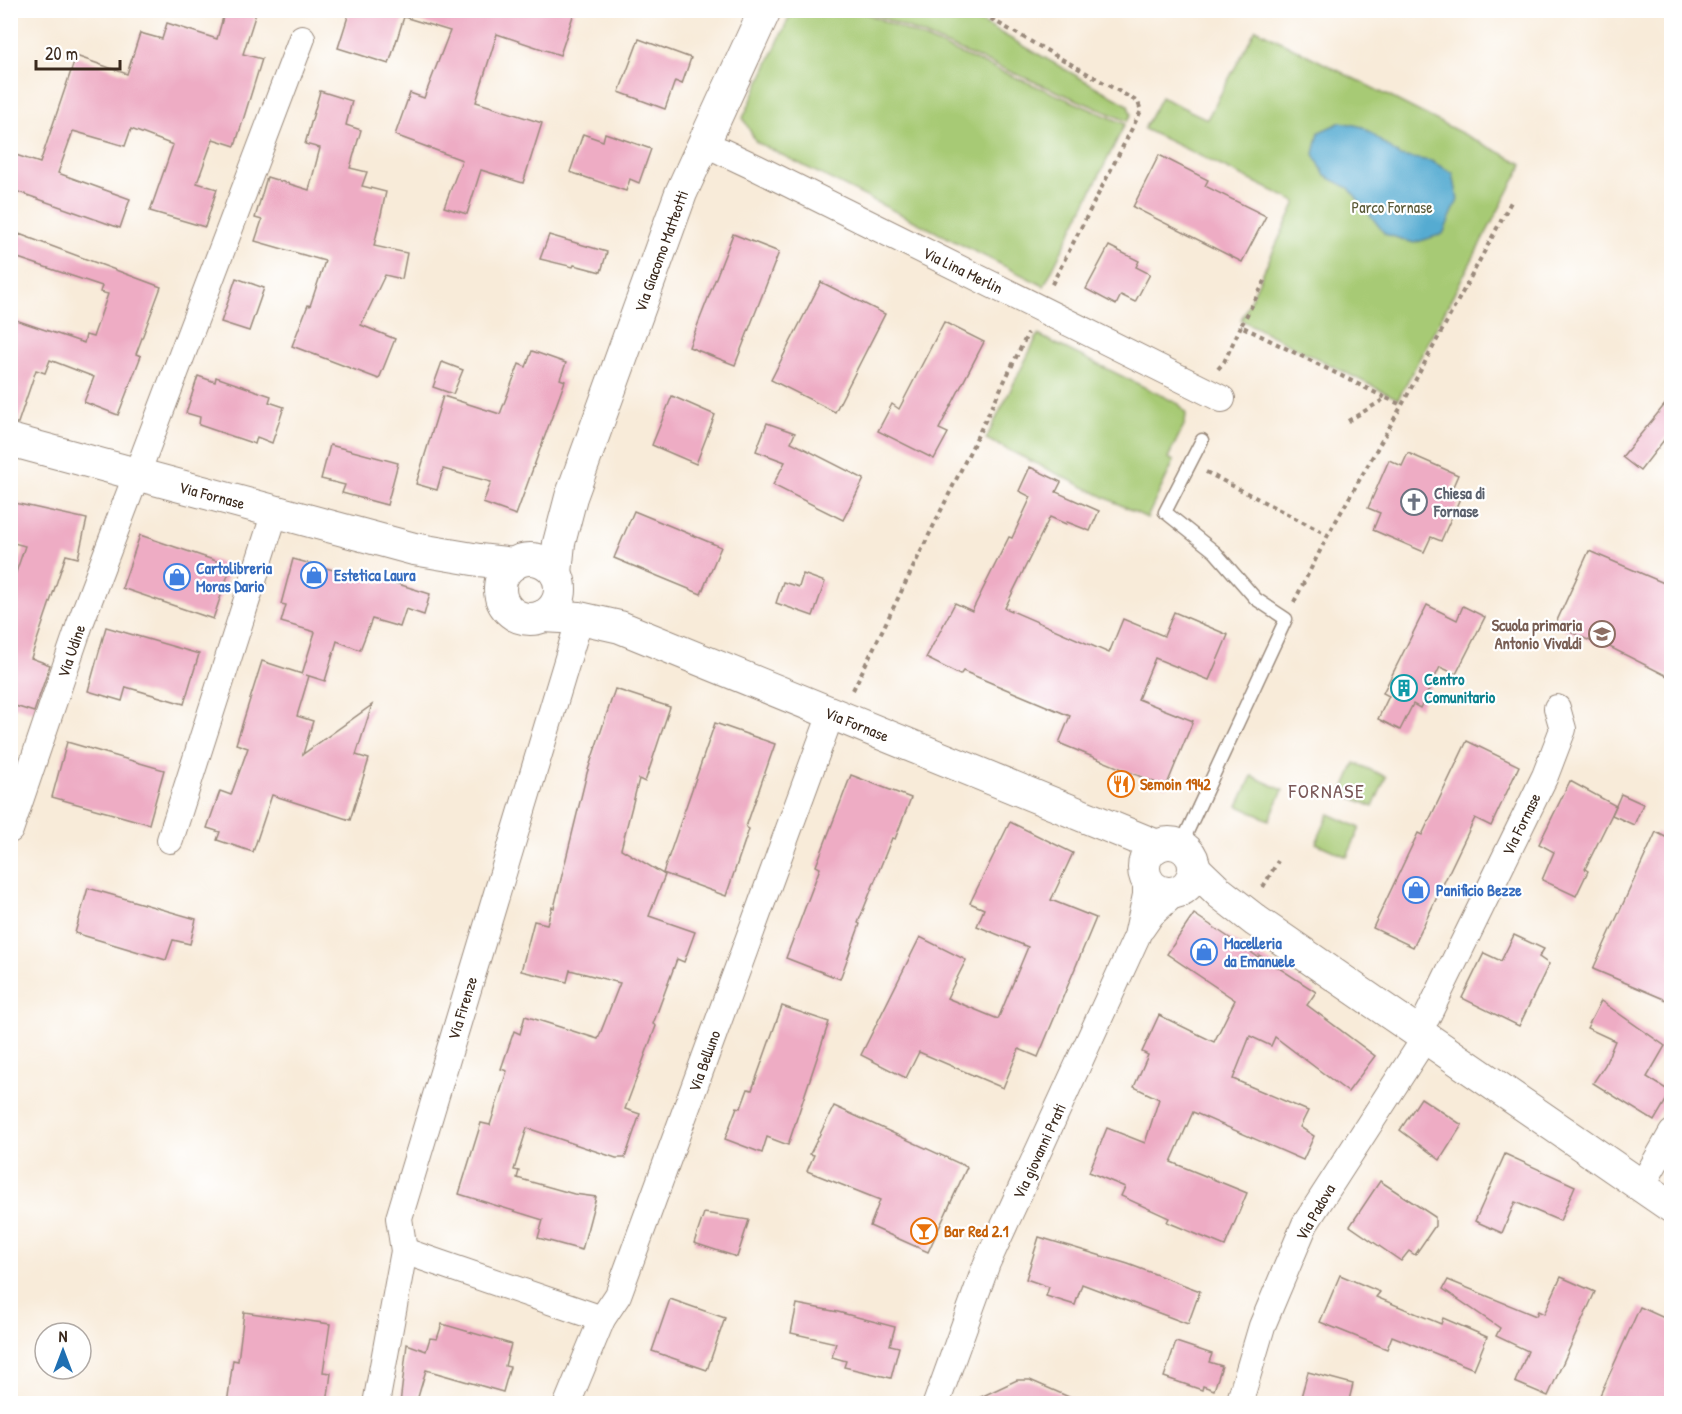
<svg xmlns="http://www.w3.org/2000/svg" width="1682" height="1414" font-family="'Patrick Hand',sans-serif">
  <rect width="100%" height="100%" fill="#fff"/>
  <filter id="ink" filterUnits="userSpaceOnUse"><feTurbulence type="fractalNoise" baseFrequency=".0167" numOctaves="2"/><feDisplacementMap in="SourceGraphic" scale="12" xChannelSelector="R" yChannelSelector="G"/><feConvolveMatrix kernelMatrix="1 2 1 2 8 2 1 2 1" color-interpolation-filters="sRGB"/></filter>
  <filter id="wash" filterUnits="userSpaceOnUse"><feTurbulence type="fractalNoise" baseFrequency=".008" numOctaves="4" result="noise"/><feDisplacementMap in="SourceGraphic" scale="24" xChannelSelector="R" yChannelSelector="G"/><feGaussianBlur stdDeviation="1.35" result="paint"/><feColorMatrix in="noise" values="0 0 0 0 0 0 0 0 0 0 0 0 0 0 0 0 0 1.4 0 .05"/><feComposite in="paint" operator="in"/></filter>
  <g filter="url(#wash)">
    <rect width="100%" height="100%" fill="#f8ebd9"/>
    <g fill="#a7ca74" stroke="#717a49" stroke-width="1.5">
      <path d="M858,10l267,114 -81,162 -288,-144 -13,-24 49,-107z"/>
      <path d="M867,11h95l166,94 3,10 -4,6z"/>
      <path d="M1256,29l267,135 -125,235 -157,-79 55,-118 -152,-73 17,-32 46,22z"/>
      <path d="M1038,335l141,69 7,10 -1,9 -17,35 6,3 -27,57 -161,-79z"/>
      <path d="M1355,763l31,14 -13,30 -31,-14z"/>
      <path d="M1252,776l31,14 -14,30 -31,-14z"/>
      <path d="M1329,814l31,14 -13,29 -31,-14z"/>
    </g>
    <path fill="#55abd1" stroke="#486a78" stroke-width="1.5" d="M1341,122l22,5 37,29 31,5 22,12 5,27 -15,34 -29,9 -29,-9 -36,-46 -24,-12 -11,-22 5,-22z"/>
    <g id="blocks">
      <g fill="#eeacc4">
        <path d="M225,10h32l-14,44 19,5 -27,87 -22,-7 -16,44 20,6 -12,38 -55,-16 23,-66 -42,-16 -6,17 -52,-15 -15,42 72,26 -10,29 -110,-39v-36l30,10 36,-107 51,18 13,-41 22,6 5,-16 50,16z"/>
        <path d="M350,10h225l-15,45 -63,-21 -21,68 66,21 -19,60 -42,-13 -14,44 -23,-7 18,-47 -67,-25 15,-42 14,5 26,-67 -46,-14 -15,47 -51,-16z"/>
        <path d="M639,39l52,19 -9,26 -7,-3 -10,28 -46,-17z"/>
        <path d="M320,91l32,10 -6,24 15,5 -11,38 17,4 -5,14 24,6 -12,54 33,7 -5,26 -17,-4 -24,50 34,14 -16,40 -87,-33 16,-41 2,1 15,-45 -70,-20 7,-21 -7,-2 12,-41 42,13 11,-42 -15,-4z"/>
        <path d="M605,133l46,16 -12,34 -9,-4 -4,12 -56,-19 13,-38 20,7z"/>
        <path d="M1159,155l49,25 -3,6 61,30 -24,46 -109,-55z"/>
        <path d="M19,234l142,53 -25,67 5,2 -23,59 -34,-13 10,-25 -44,-17 -5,13 -9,-3 -18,53h-8v-105l74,25 2,-8 7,2 15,-43 -8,-2 2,-6 -90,-30z"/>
        <path d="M733,234l46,18 -44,113 -46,-18z"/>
        <path d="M549,235l58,17 -6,20 -27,-7 -1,2 -33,-8z"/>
        <path d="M1109,246l30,15 -3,6 14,7 -15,28 -14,-7 -5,10 -30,-16z"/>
        <path d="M236,278l28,10 -15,43 -28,-9z"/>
        <path d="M821,282l64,32 -50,98 -64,-32z"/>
        <path d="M944,322l40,20 -45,87 9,4 -14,26 -56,-28 14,-27 7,5z"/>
        <path d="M532,351l34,12 -6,16 5,2 -49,134 -33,-12 8,-21 -48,-13 -6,21 -21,-6 27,-88 57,18 19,-50 7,3z"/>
        <path d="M442,362l21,8 -10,24 -20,-7z"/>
        <path d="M198,376l17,6 1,-5 55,19 -2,6 15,5 -12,36 -15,-6 -2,7 -56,-19 1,-8 -14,-4z"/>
        <path d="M672,396l43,19 -19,49 -44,-19z"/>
        <path d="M1671,397v34l-31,40 -18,-14z"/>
        <path d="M767,423l28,10 -4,9 73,37 -21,41 -70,-35 12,-23 -29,-11z"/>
        <path d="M330,445l68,18 -11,42 -45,-12 3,-8 -24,-6z"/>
        <path d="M1408,453l50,22 -7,16 10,5 -20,45 -10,-4 -7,15 -51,-22 7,-17 -12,-5 21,-48 13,6z"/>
        <path d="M1030,467l31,15 -5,10 43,19 -9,20 -23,-9 -1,2 -16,-7 -45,91 104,45 14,-34 41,17 10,-24 54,23 -19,45 -54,-22 -17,41 55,22 -27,66 -107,-44 11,-27 -107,-45 -3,4 -34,-17 29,-55 17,8 37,-74 3,1 19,-41 -12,-6z"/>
        <path d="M10,502l77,17 -9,39 -12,-3 -35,103 19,7 -16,47 -19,-6 -1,3 -4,-1v-118l15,-44 -15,-4z"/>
        <path d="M634,511l87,36 -20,47 -87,-36z"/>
        <path d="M140,535l91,31 -18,53 -91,-31z"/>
        <path d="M1589,551l82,35v92l-69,-35 -1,3 -46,-21z"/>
        <path d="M293,559l88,24 1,-4 48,15 -6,21 -18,-6 -6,18 -28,-8 -12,31 -23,-9 -12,40 -19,-6 3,1 -12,40 16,5 -10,33 69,-49 -16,50 13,4 -19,61 -78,-25 -19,57 -36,-12 3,-8 -13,-4 13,-37 11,4 17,-47 -12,-4 26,-83 40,13 13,-42 -34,-10 5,-17 -5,-1z"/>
        <path d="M803,574l22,8 -12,34 -37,-13 7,-21 16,5z"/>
        <path d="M1427,605l30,15 6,-14 22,11 -29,57 -16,-7 -20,41 -7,-4 -13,26 -22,-11 11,-23 -6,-3z"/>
        <path d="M106,627l93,27 -15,50 -58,-17 -4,14 -34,-10z"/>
        <path d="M615,689l55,18 -25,75 -6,-3 -18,70 44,26 -16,41 46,16 -11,30 -7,-3 -24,65 3,2 -31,83 15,5 -15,44h-9l-89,-30 -13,42 5,1 -2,7 57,16 22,3 -14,53 -44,-12 5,-18 -84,-26 22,-71 9,2 17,-54 -6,-2 13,-38 6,3 5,-18 73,23 22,-56 -50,-13 -3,12 -46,-11 13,-50 13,3 5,-17 2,1 33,-135z"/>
        <path d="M715,723l60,21 -29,83 3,2 -23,67 -63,-23z"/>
        <path d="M1467,741l52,25 -28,60 -16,-8 -62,129 -40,-19 45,-95 4,2z"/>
        <path d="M67,742l97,28 -15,54 -97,-27z"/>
        <path d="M851,775l60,23 -16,41 -3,-1 -34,85 2,1 -20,55 -54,-21 34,-90 -4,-2z"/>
        <path d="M1570,781l46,25 -31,63 3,2 -12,25 -34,-16 12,-28 -15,-8z"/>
        <path d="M1621,794l22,10 -9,21 -22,-10z"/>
        <path d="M1010,822l63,31 -22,47 45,18 -58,139 -19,-8 -16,39 -84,-36 -13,26 -45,-23 59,-118 46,23 -19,38 51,21 30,-72 -51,-21 7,-17 -14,-6z"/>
        <path d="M1656,832l15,8v162l-78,-33z"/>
        <path d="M88,888l108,31 -6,25 -17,-4 -7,20 -91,-27z"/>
        <path d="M1194,914l64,43 1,-2 57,37 -9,13 68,51 -27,36 -73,-55 -4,9 -21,-10 -17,43 75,32 -8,16 14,9 -11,24 -110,-48 -22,50 76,31 -22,53 -58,-24 2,-4 -48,-22 4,-9 -36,-15 18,-44 38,15 14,-44 -25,-12 14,-32 -6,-3 17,-37 55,27 21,-42 -68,-46z"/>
        <path d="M1514,935l30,14 -5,8 10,7 -30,62 -57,-28 22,-45 17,8z"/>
        <path d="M1601,1001l64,45 -18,31 24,15 -17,29 -61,-38 12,-18 10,-24 -28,-13z"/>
        <path d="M782,1006l47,16 -41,123 -21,-8 -5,16 -37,-14 12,-32 4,1 7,-19 4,1z"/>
        <path d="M1421,1098l41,27 -22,35 -40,-30z"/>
        <path d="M834,1106l133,61 -39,85 -58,-26 10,-26 -73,-29 7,-16 -4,-1z"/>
        <path d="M1505,1154l70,32 -15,35 -45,-19 -13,31 -27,-12z"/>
        <path d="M1380,1181l55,36v9l-20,29 -6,-4 -8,10 -51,-35z"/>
        <path d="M704,1213l45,7 -12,37 -43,-14z"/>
        <path d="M1039,1237l89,27 72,27 -12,33 -106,-40 -7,21 -29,-9 3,-9 -23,-8z"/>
        <path d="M1340,1275l40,17 -4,5 65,27 2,-6 44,19 -13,32 -82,-33 -5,13 -67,-27z"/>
        <path d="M1561,1277l34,15 -47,104 -33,-14 13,-31 -32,-15 4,-8 -57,-39 5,-9 88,36 2,-5 6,3z"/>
        <path d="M670,1299l55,19 -18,52 -55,-19z"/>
        <path d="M797,1304l41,8 57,15 -5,18 9,2 -8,31 -47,-11 2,-6 -14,-4 4,-14 -45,-10z"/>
        <path d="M1640,1307l31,14v83h-75z"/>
        <path d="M244,1312l86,12 -7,48 8,1 -4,31h-51l-22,-4 -1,4h-26l6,-44 5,1z"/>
        <path d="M442,1324l69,20 -6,22 5,1 -7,25 -77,-22 -10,34h-16l7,-60 19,7 4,-13 7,1z"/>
        <path d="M1176,1342l36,12 -3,8 13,4 -8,24 -11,-4 -1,4 -38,-13z"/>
        <path d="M1308,1372l45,12 -5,20h-49z"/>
        <path d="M1017,1380h13l55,24h-119z"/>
      </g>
    </g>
  </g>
  <g filter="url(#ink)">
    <use href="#blocks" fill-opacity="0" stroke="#9a8a7c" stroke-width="1.5"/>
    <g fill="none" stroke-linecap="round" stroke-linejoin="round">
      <defs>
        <path id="service" d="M1181,845l105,-226 -30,-20 -41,-47 -50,-40 37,-72"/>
        <g id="minor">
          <path d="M703,144l18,7 36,17 465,231"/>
          <path d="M10,830l70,-206 222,-586"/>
          <path d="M170,840l105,-328"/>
          <path d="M1142,928l9,-13 25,-23"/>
          <path d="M1415,1032l12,-15 118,-241 18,-47 -6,-21"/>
          <path d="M1641,1187l31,-54"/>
          <path d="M404,1251l198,68"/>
          <path d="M376,1404l28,-153 -5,-33 181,-600"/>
          <path d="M567,1404l35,-85 16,-24 213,-581"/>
          <path d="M936,1404l51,-141 150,-327 9,-41v-16"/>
          <path d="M1239,1404l23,-78 43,-102 120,-186"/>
        </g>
        <g id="tertiary">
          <path d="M10,440l404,109 65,11 35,4"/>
          <circle cx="530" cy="589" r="30"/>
          <path d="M556,573l3,-30 12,-46 110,-304 84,-183"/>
          <path d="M543,616l37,2 40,9 537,219"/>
          <circle cx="1169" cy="868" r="25"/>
          <path d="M1195,869l25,24 36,28 416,286"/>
        </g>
      </defs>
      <use href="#service" stroke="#9a8a7c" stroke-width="15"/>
      <use href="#minor" stroke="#9a8a7c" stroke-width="28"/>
      <use href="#tertiary" stroke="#9a8a7c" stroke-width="34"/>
      <g stroke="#9a8a7c" stroke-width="4" stroke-dasharray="4.5 4.5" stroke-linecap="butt">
        <path d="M975,10l163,92 3,9 -90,175"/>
        <path d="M1265,281l-24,45 145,72"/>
        <path d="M1218,369l6,-7 17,-36"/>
        <path d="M1348,421l38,-23 16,7"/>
        <path d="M1206,472l122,63"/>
        <path d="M1294,602l34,-67 74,-130 109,-203"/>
        <path d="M853,690l175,-357"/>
        <path d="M1263,887l15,-26"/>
      </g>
      <use href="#service" stroke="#fff" stroke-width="12"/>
      <use href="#minor" stroke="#fff" stroke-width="26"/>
      <use href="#tertiary" stroke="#fff" stroke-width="32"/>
    </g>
  </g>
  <defs>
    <symbol id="church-ring" viewBox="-11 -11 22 22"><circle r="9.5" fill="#fff" stroke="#6b7280" stroke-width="1.5"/><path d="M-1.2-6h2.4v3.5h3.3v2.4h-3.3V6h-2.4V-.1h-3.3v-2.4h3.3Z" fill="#6b7280"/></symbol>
    <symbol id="shop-ring" viewBox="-11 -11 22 22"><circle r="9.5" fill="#fff" stroke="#3f7fe0" stroke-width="1.5"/><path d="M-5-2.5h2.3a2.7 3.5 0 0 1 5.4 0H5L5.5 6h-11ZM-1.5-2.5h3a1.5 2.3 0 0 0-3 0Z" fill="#3f7fe0"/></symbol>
    <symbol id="school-ring" viewBox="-11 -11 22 22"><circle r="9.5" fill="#fff" stroke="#8d6e63" stroke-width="1.5"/><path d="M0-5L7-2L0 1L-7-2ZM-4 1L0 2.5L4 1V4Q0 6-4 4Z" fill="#8d6e63"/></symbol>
    <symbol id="building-ring" viewBox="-11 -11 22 22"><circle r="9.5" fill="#fff" stroke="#0f9aa8" stroke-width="1.5"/><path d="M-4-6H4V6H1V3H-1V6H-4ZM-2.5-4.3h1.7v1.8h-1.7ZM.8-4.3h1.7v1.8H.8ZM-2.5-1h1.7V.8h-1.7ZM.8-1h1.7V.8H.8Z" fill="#0f9aa8"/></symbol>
    <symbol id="restaurant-ring" viewBox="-11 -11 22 22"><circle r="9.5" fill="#fff" stroke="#e8710a" stroke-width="1.5"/><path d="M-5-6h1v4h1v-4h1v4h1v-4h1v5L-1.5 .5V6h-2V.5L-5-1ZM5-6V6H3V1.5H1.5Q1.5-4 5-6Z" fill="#e8710a"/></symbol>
    <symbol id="bar-ring" viewBox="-11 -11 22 22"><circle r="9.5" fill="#fff" stroke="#e8710a" stroke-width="1.5"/><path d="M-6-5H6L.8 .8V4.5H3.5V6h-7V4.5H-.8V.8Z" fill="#e8710a"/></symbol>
  </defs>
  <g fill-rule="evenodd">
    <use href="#church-ring" x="1399" y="487" width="30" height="30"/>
    <use href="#shop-ring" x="299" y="560" width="30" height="30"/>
    <use href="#shop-ring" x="162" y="562" width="30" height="30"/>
    <use href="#school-ring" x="1587" y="619" width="30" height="30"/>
    <use href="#building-ring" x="1389" y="673" width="30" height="30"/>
    <use href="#restaurant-ring" x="1106" y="769" width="30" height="30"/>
    <use href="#shop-ring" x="1401" y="875" width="30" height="30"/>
    <use href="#shop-ring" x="1189" y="937" width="30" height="30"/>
    <use href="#bar-ring" x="909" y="1216" width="30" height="30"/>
  </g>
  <g text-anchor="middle" stroke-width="4.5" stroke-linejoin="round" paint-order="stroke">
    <g font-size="16" fill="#5b5a38" stroke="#fff">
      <text x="1392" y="213">Parco Fornase</text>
    </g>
    <g font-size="16" fill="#3b2a1e" stroke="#fff">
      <text transform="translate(661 251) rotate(-70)" y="6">Via Giacomo Matteotti</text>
      <text transform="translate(963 270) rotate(26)" y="6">Via Lina Merlin</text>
      <text transform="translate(212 495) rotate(15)" y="6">Via Fornase</text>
      <text transform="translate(71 651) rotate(-71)" y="6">Via Udine</text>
      <text transform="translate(857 724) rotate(22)" y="6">Via Fornase</text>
      <text transform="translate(1521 824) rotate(-64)" y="6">Via Fornase</text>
      <text transform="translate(462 1008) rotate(-73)" y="6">Via Firenze</text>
      <text transform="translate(704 1061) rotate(-70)" y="6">Via Belluno</text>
      <text transform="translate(1039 1151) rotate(-65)" y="6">Via giovanni Prati</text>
      <text transform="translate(1315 1212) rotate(-60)" y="6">Via Padova</text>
    </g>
    <g font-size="16" font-weight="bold" fill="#5b616d" stroke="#fff" text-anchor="start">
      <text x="1434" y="499">Chiesa di<tspan x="1434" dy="18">Fornase</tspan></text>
    </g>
    <g font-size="16" font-weight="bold" fill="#366cbe" stroke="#fff" text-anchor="start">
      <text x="196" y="574">Cartolibreria<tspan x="196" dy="18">Moras Dario</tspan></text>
      <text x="334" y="581">Estetica Laura</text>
      <text x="1436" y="896">Panificio Bezze</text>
      <text x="1224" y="949">Macelleria<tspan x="1224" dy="18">da Emanuele</tspan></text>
    </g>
    <g font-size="16" font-weight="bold" fill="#785e54" stroke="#fff" text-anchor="end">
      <text x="1582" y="631">Scuola primaria<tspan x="1582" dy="18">Antonio Vivaldi</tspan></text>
    </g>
    <g font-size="16" font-weight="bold" fill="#0d838f" stroke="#fff" text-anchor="start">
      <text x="1424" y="685">Centro<tspan x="1424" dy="18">Comunitario</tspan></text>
    </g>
    <g font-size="16" font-weight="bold" fill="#c56008" stroke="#fff" text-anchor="start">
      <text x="1140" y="790">Semoin 1942</text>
      <text x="944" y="1237">Bar Red 2.1</text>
    </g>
    <g font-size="20" letter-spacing="1.5" fill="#7a5858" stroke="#fff">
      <text x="1327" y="798">FORNASE</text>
    </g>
  </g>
  <rect width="1682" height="1414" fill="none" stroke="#fff" stroke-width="36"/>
  <g transform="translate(63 1351)"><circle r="28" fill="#ffffff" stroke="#b1aaa5" stroke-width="1.5"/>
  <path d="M0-4.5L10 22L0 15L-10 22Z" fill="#1f6fb2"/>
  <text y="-9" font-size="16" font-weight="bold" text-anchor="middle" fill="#3b2a1e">N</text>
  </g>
  <path d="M36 60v9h84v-9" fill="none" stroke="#3b2a1e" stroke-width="3"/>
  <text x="45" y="60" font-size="18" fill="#3b2a1e" stroke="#ffffff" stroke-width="4.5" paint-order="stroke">20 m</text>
</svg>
